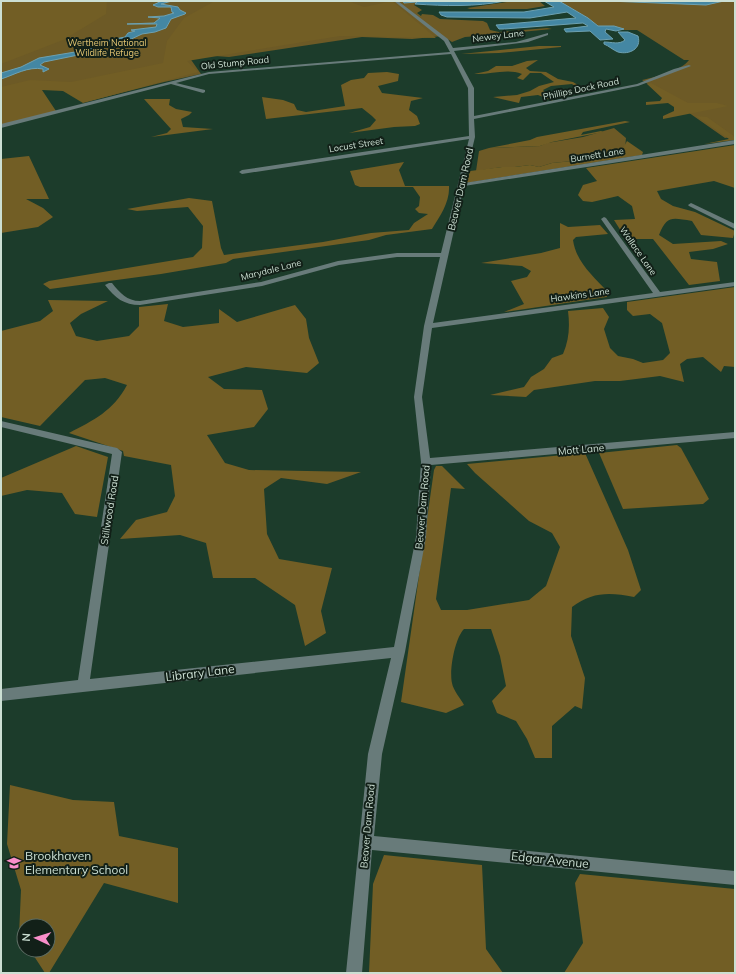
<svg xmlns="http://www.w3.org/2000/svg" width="736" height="974" font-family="Mulish,sans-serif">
  <rect width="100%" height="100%" fill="#1c3c2b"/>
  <g fill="#6d5a26">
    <path d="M1,1h412l5,1 -4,3 8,5 -5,3 4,3 1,-2 11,1 7,4 43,2 4,2 3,7 9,2 48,-4 5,1 -74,7 -13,1 -13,5 -9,-6 -31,3 -50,-2 -133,20 -42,-3 14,20 -37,8 -79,20 -14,-20 -31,8 -39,36z"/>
    <path d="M513,1h26l6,5 -18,3h-57l-3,-1z"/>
    <path d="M559,1h176v135l-10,2 -83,-58c13,-3 39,-9 47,-20h-5l-47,-30h-16l-7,-4h-16l-10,-8z"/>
    <path d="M614,128l12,10 -1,10 -4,4 -48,9 -21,2 -13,4 -9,-2 -15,2h-13l-26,4 3,-20 10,-3 51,-2 7,-3 36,-6z"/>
  </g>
  <g fill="#725e25">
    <path d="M1,1h106l-1,13 -43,26 -62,24z"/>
    <path d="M348,1l16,6 28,-6 44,37 -96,-2 -153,25 11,11 -115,31 -20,-12 -21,-1 14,21 -55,14v-38l29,-7 41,2 92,-19 4,-22 17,-23 29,-16z"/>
    <path d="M539,46h22v1l-62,6 -38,1z"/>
    <path d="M538,60l-12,8 4,3 16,1 12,7 15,3 13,8 -3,2 -11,-8 -21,2 -8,4 10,11 -15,-6 -17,2 -2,6 -26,-6 24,-2 13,-4 9,-5 15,-4 -13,-9h-11l-7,7 -6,-2 5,-4c-16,-6 -32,1 -48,0l14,-3 8,-5h16l15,-5z"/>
    <path d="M387,72l12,2 -1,7 -20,5 4,7 41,5 -12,3 -2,9 8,6 3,8 -5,2 -21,1 -45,6 21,-6 6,-7 -4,-4 -10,-8 -96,11 -4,-22 21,3 11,4 3,6 9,2 39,-6 -4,-21 10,-5 13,-2 4,-5z"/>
    <path d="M651,83l37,20h29l11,3 -65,13v-3l11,-5v-4l-6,-4 -22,2v-3l14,-1 2,-3 -15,-14z"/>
    <path d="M144,99h26l-1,6 7,4 16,3 -3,3 -8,4 2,8 30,2 -62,8 16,-4 4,-4z"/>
    <path d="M696,116l11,1 28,20v3l-31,4 25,-5z"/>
    <path d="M625,121l5,1 -47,10 -2,3 20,-4 2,1 -51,10 -12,4 -51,2 41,-8 7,-3z"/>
    <path d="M627,141l16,11 -1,3 -176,28 4,-12 32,-4h13l15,-2 9,2 13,-4 21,-2 48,-9z"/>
    <path d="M735,145v43l-21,-7 -57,10 4,8 12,7 22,6 40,19 -2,7 -32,-3 -9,-14c-20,-3 -25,-6 -33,14l14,9 48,-3 7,3 -15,5 -24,3 2,7 26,3 3,19 -31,4 -36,-46h-27l-12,-19 21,-1 -3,-13 -14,-10 -26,6 -9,-1 -5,-6 5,-10 14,-4 -11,-13z"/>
    <path d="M29,156l20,43h-23l17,9 10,9 -15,10 -37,6v-74z"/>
    <path d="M404,162l-5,8 6,16h44c1,16 -9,30 -17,43l-46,6 -17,5 -136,19 -7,4 -65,11 -111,15 -7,-5 6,-3 144,-24 9,-9 1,-22 -15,-19 -51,4 -10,-2 62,-11 23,3 9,47 3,7 99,-13 48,-9 38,-3 5,-7 14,-9 -9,-1 -4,-4 4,-3 1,-9 -7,-10h-53l-5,-2 -5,-14z"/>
    <path d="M560,223l8,4 32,-2 8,9 -32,3 -3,3c3,22 20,36 35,52l-1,5 -103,15 20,-8 -13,-23 16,-4 4,-6 -9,-5 -41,-3 60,-10 19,-5z"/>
    <path d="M735,287v80l-11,-1 -3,6 -18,-15 -16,2 -7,5 4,18 -24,-6 -40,5h-25l-61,9 -8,7 -36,-2 34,-8 7,-10 13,-8 8,-11 11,-4c6,-14 7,-27 5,-43l35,-3 6,9 -5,12 6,19 8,8 15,3 10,4 20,-3 7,-7 -8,-30 -12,-9 -17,2 -6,-6v-8z"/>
    <path d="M48,300l60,1 -27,13 -11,9 6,13 21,5 32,-5 10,-10v-19l29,-3 -4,17 19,6 36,-4v-14l18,13 58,-17 11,14 3,19 10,25 -12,10 -61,-6 -38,10 16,12 38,1 6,19 -14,18 -47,8 18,28 24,7 112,2 -34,12 -46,-6 -17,11 3,45 12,25 53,9 -11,43 5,22 -21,13 -10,-41 -40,-27h-42l-7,-35 -26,-8 -60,4 16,-19 31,-8 8,-16 -4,-31 -47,-9 -1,-5 -54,-18c25,-13 44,-22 58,-48l-22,-7 -20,2 -45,46 -39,-9v-86l39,-10 13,-10z"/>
    <path d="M677,445l4,3 28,51 -6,5 -80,5 -24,-56z"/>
    <path d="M76,446l32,11 -11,60 -22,-3 -13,-21 -35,-3 -26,6v-18z"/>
    <path d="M585,453l43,97 13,40 -7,7c-25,-5 -42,-5 -62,10l-1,29 14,42 -3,31 -7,-3 -23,20v32h-17l-8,-19 -11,-18 -19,-8 -5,-12 14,-15 -6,-30 -9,-27h-27c-9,9 -15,41 -12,54 1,7 9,16 12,22l-18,8 -45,-11 33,-232 2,-4h6l23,23 -14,-1 -15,111 5,11h26l62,-10 17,-14 14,-39 -8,-14 -23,-12 -54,-48 -8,-9z"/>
    <path d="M10,785l63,15 41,2 5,34 59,12v55l-74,-20 -55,90h-4l-15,-23h18v-24h-24v16l-5,-7 2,-45 -14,-46z"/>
    <path d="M384,855l98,10 4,84 17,24h-134l4,-89z"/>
    <path d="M580,874l155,15v84h-171l19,-30 -8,-60z"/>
  </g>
  <g fill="#4487a3" stroke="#6da1b1">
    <path d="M162,1h10l-11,3 17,3 2,3 6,3 -1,1 -14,5 -5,9 -11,4 -13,2 -15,7 -14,1 -25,11 -44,9 -4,3 9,4 -6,3v-3c-15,-3 -29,6 -42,10v-6l20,-6 18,-9 42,-7 29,-11 15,-3 3,-4 7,-2 -4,-1 25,-3 1,-3h-30l27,-1 6,-5 -12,-1 16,-1 10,-3 -2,-1 -1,-5h-13l-5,-2z"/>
    <path d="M403,1h102c-30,6 -60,5 -90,3l2,-2 -13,1z"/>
    <path d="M544,1h15l29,17 10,8h16l10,3 -8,2 -10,-2 -1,3 8,7 -13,1 -10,-9 -24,1 -2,-3 24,-3 -5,-3 -79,6h-5l-3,-4 80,-7 -9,-6 -37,6 -83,-1 -6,-2 -2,-3h85l30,-5z"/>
    <path d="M608,1h116l-18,4z"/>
    <path d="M618,32h10l10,4c4,13 -9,19 -20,16 -5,-2 -9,-6 -14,-8v-2c8,0 15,3 21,-2z"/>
  </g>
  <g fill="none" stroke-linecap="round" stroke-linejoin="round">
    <g fill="#687b7a" fill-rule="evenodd">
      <path d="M394,1h4l50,38 5,9 63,-6 32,-9v2l-20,7 -74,9 20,37v28l163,-32 37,-15 15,-4 2,1 -53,20 -164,33 1,18 -11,46 271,-43v4l-271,42 -31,137 220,-30 -52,-74 3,-2 2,1 54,74 75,-10v4l-303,42 -10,69 8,61 305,-26v6l-304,27 -5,72 -21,115 -23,102 -8,82 361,35v14l-363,-35 -10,123h-16l22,-219 23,-96 -390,43v-12l77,-9 34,-226 -111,-27v-6l116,27 5,4 -32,227 304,-32 22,-110 5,-75 -7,-65 10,-71 16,-69h-43l-58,8 -77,21 -122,19c-16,0 -25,-7 -35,-20l4,-2h3c8,10 15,18 28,18l121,-19 77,-21 59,-8h44l28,-114 -227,35 -3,-2 3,-2 227,-34 -1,-48 -17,-34 -242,20 -33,9 29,7v2l-2,1 -32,-9 -170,44v-4l208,-52 241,-20 -6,-11z"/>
      <path d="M691,203l44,21v5l-46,-23 -1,-1z"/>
    </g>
  </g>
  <defs>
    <symbol id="school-bare" viewBox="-9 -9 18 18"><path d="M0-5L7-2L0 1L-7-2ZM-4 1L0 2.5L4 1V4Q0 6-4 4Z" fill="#f98fca" stroke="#122018" stroke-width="2.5" paint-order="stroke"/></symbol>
  </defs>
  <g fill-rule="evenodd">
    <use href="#school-bare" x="4" y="853" width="20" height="20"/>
  </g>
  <g text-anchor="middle" stroke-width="4" stroke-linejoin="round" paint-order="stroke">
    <g font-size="9" fill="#ccdfd3" stroke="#122018">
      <text transform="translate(498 36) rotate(-7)" y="3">Newey Lane</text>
      <text transform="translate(235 63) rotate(-6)" y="3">Old Stump Road</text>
      <text transform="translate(581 89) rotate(-12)" y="3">Phillips Dock Road</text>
      <text transform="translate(356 145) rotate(-9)" y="3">Locust Street</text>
      <text transform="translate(597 155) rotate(-9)" y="3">Burnett Lane</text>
      <text transform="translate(638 251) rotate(55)" y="3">Wallace Lane</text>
      <text transform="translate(271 270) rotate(-14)" y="3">Marydale Lane</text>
      <text transform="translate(580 295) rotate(-8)" y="3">Hawkins Lane</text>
    </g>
    <g font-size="9" fill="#e5c672" stroke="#122018">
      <text x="107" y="46">Wertheim National<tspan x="107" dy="10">Wildlife Refuge</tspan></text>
    </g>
    <g font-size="10" fill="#ccdfd3" stroke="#122018">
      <text transform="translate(460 189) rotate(-77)" y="4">Beaver Dam Road</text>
      <text transform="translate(581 449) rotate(-5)" y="4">Mott Lane</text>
      <text transform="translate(422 507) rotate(-85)" y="4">Beaver Dam Road</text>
      <text transform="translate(109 510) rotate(-81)" y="4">Stillwood Road</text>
      <text transform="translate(367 826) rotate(-85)" y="4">Beaver Dam Road</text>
    </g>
    <g font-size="12" fill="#ccdfd3" stroke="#122018">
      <text transform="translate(200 673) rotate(-7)" y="4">Library Lane</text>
      <text transform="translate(550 860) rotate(6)" y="4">Edgar Avenue</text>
    </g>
    <g font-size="12" fill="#ccdfd3" stroke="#122018" text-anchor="start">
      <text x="25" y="860">Brookhaven<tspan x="25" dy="14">Elementary School</tspan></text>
    </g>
  </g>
  <rect width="736" height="974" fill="none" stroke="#ccdfd3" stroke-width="4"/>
  <g transform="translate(36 938) rotate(274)"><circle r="19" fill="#122018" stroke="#5c6c63"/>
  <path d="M0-3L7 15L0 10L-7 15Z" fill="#f98fca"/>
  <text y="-6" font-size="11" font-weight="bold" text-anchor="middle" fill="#ccdfd3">N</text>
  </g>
</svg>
